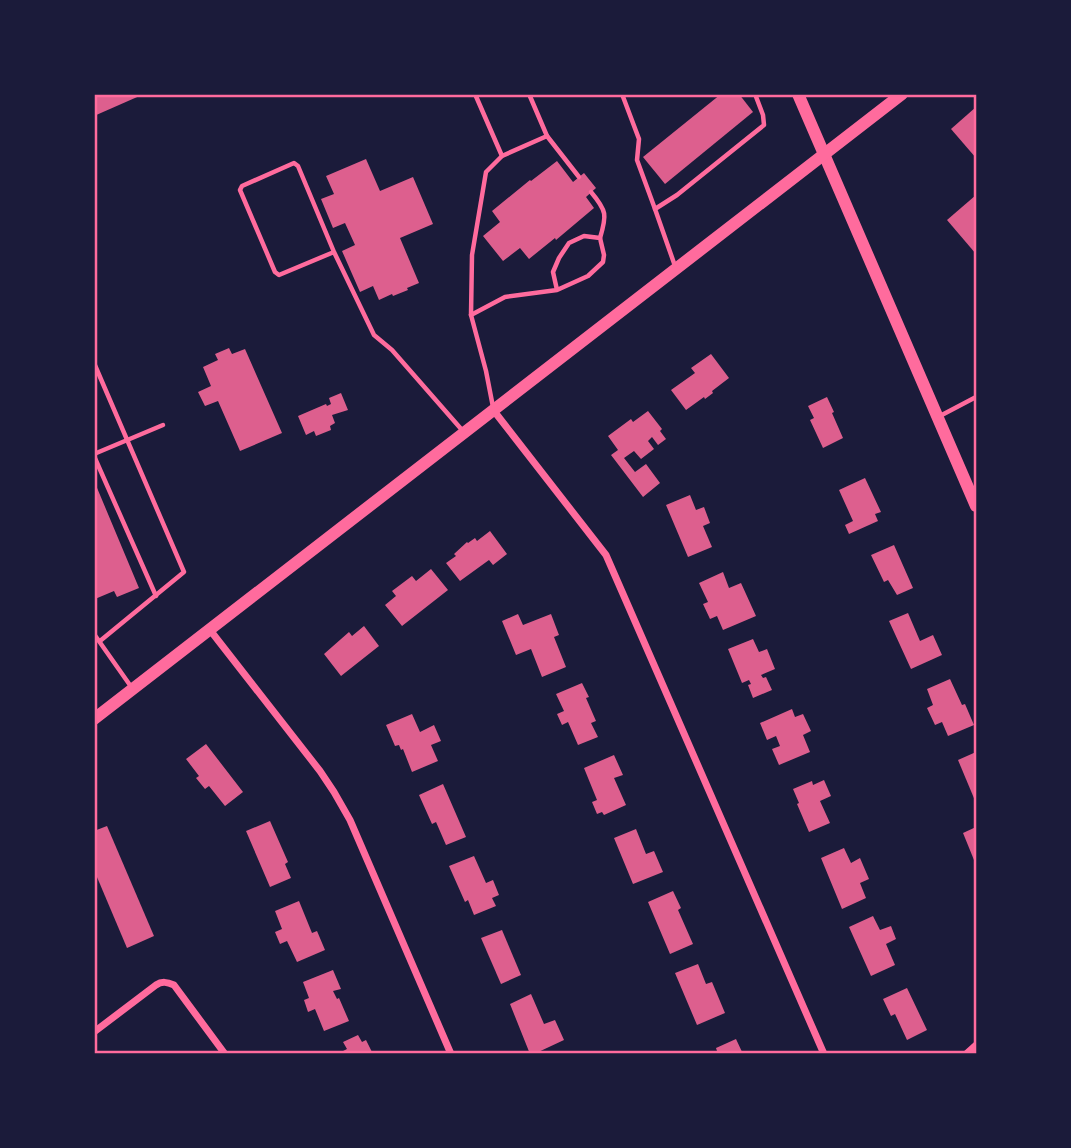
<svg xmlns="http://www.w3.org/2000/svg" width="1071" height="1148" font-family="'Titillium Web',sans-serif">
  <rect width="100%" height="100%" fill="#1b1b3a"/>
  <g fill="#dd5f8e">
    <path d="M94,94h50l-50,22z"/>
    <path d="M721,94h18l14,18 -88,72 -22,-27z"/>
    <path d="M976,107v51l-25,-29z"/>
    <path d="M366,159l14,32 33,-14 20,47 -33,14 19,45 -12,5 1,2 -15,6 -1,-2 -13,6 -6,-14 -13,6 -18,-41 13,-6 -10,-22 -12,5 -12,-29 13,-5 -8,-18z"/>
    <path d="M557,161l16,21 11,-9 12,15 -10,9 8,11 -38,32 -1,-2 -26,21 -9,-11 -17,13 -20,-25 17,-14 -8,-11 38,-31 1,1z"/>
    <path d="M976,195v59l-29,-34z"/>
    <path d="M229,348l3,6 13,-5 37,84 -42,18 -22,-50 -13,5 -7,-14 13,-6 -8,-19 15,-7 -3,-6z"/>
    <path d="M711,354l18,24 -17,13 1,2 -8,6 -1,-2 -18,13 -15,-20 24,-17 -4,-5z"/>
    <path d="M341,393l7,17 -16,5 3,8 -5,3 1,4 -15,6 -2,-5 -8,4 -8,-19 28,-12 1,2 4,-2 -2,-6z"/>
    <path d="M827,397l7,15 -2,1 11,25 -20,10 -13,-28 4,-2 -6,-12z"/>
    <path d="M648,411l14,18 -2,2 6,8 -8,6 -6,-8 -4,4 6,8 -13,10 -7,-8 -10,7 11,14 11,-8 14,19 -17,14 -32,-42 7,-5 -10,-14 23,-17 2,3z"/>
    <path d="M865,478l16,34 -6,2 3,7 -29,13 -4,-9 8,-4 -14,-31z"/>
    <path d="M95,483l44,105 -22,9 -3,-6 -19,8z"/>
    <path d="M690,495l6,15 8,-3 6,16 -7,3 9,21 -24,10 -22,-52z"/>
    <path d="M490,531l17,23 -14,11 -4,-5 -29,21 -14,-18 10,-7 -2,-2 13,-12 1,1 7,-5 2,3z"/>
    <path d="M894,545l19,43 -16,7 -9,-15 -4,2 -13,-27z"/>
    <path d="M431,569l17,21 -46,36 -17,-21 11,-9 -4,-5 20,-15 4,5z"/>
    <path d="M723,572l6,16 12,-5 15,33 -33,14 -6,-14 -7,3 -7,-15 5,-2 -9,-19z"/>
    <path d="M908,613l12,28 13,-6 9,20 -31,14 -22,-48z"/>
    <path d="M518,614l5,11 28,-11 8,21 -5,2 12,30 -24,10 -11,-28 -15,6 -14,-34z"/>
    <path d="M364,626l15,20 -38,30 -17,-22 25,-22 3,4z"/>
    <path d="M753,639l6,13 8,-3 8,20 -14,6 2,3 3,-1 6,13 -19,8 -5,-13 3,-1 -2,-4 -7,3 -14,-34z"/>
    <path d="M950,679l12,26 3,-1 9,21 -26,11 -6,-14 -7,3 -8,-17 6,-3 -6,-16z"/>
    <path d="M582,683l7,14 -3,1 10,23 -5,2 7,14 -20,8 -10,-23 -6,3 -5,-11 7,-3 -8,-17z"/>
    <path d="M792,709l3,8 8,-3 8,17 -8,4 7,17 -31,13 -7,-16 8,-3 -4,-10 -9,4 -7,-17z"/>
    <path d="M412,714l8,18 14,-7 7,16 -10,4 7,16 -26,11 -9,-23 -2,1 -2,-5 -4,1 -9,-21z"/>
    <path d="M206,744l37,48 -18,14 -16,-20 -4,3 -9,-11 3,-2 -13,-17z"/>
    <path d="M976,752v51l-18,-43z"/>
    <path d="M614,755l9,20 -9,3 12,27 -22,10 -2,-3 -5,2 -5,-12 5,-2 -13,-32z"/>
    <path d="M824,780l7,16 -11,5 10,22 -21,9 -12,-28 2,-1 -6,-14 19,-8 1,4z"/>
    <path d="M443,784l23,53 -20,8 -10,-23 -4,2 -13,-29z"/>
    <path d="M270,821l18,41 -3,2 6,14 -21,9 -24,-56z"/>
    <path d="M107,826l47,110 -27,12 -33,-78v-39z"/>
    <path d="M976,827v38l-13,-32z"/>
    <path d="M636,829l10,25 8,-3 9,21 -30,12 -19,-46z"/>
    <path d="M844,848l7,15 9,-5 9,21 -9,4 6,15 -24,11 -21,-51z"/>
    <path d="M474,856l12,27 7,-3 6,15 -7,3 4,8 -22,9 -6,-15 -3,2 -16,-36z"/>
    <path d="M673,891l8,17 -3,2 15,34 -23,10 -22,-52z"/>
    <path d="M299,901l13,32 5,-2 8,19 -28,12 -10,-21 -7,3 -5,-12 7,-3 -7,-18z"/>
    <path d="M873,916l7,14 11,-4 5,13 -10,5 9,21 -24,11 -22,-49z"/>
    <path d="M502,930l19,45 -20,9 -20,-46z"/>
    <path d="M698,964l8,20 6,-2 13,31 -28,12 -22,-52z"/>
    <path d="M333,970l8,19 -8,2 4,8 2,-1 10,23 -25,10 -9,-22 -7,3 -4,-12 5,-2 -6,-16z"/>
    <path d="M907,988l20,42 -20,10 -12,-26 -4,2 -8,-17z"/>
    <path d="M531,994l13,30 11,-4 9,20 -30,14h-4l-20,-50z"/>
    <path d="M358,1035l4,7 4,-2 7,14h-36l10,-5 -4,-7z"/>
    <path d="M736,1039l7,15h-25l-2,-6z"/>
  </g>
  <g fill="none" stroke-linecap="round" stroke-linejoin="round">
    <g stroke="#ff6b9d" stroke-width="4.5">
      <path d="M475,94l27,62"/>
      <path d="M622,94l17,45 -2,21 18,49"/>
      <path d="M547,136l32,41"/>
      <path d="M591,192c16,19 16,23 9,46"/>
      <path d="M334,252l-55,23 -4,-3 -35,-82 2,-4 52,-23 4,3 36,86 40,83 18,15 70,80"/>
      <path d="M675,266l-20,-57 22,-14 87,-70 -1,-10 -8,-21"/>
      <path d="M471,315l34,-18 52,-7 31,-14 15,-14 1,-7 -4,-17 -16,-2 -15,7 -10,15 -6,14 4,18"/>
      <path d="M94,363l90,209 -84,69"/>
      <path d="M493,407l-7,-36 -15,-56 1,-60 14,-83 16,-16 45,-20 -18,-42"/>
      <path d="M938,417l38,-20"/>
      <path d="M94,454l69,-29"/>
      <path d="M94,456l62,140"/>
      <path d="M94,634l38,54"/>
    </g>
    <g stroke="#ff6b9d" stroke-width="7">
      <path d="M494,411l112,144 218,499"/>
      <path d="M210,630l110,141 14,21 16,28 101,234"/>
      <path d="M94,1032l62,-47c6,-4 11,-3 18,0l51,69"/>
      <path d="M966,1054l10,-9"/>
    </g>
    <path stroke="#ff6b9d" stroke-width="12" d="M798,94l178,412"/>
    <path stroke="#ff6b9d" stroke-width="12" d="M94,719l808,-625"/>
  </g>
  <rect width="1071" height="1148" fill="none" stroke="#1b1b3a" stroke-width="192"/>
  <rect x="96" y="96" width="879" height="956" fill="none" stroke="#ff6b9d" stroke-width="2.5"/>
</svg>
